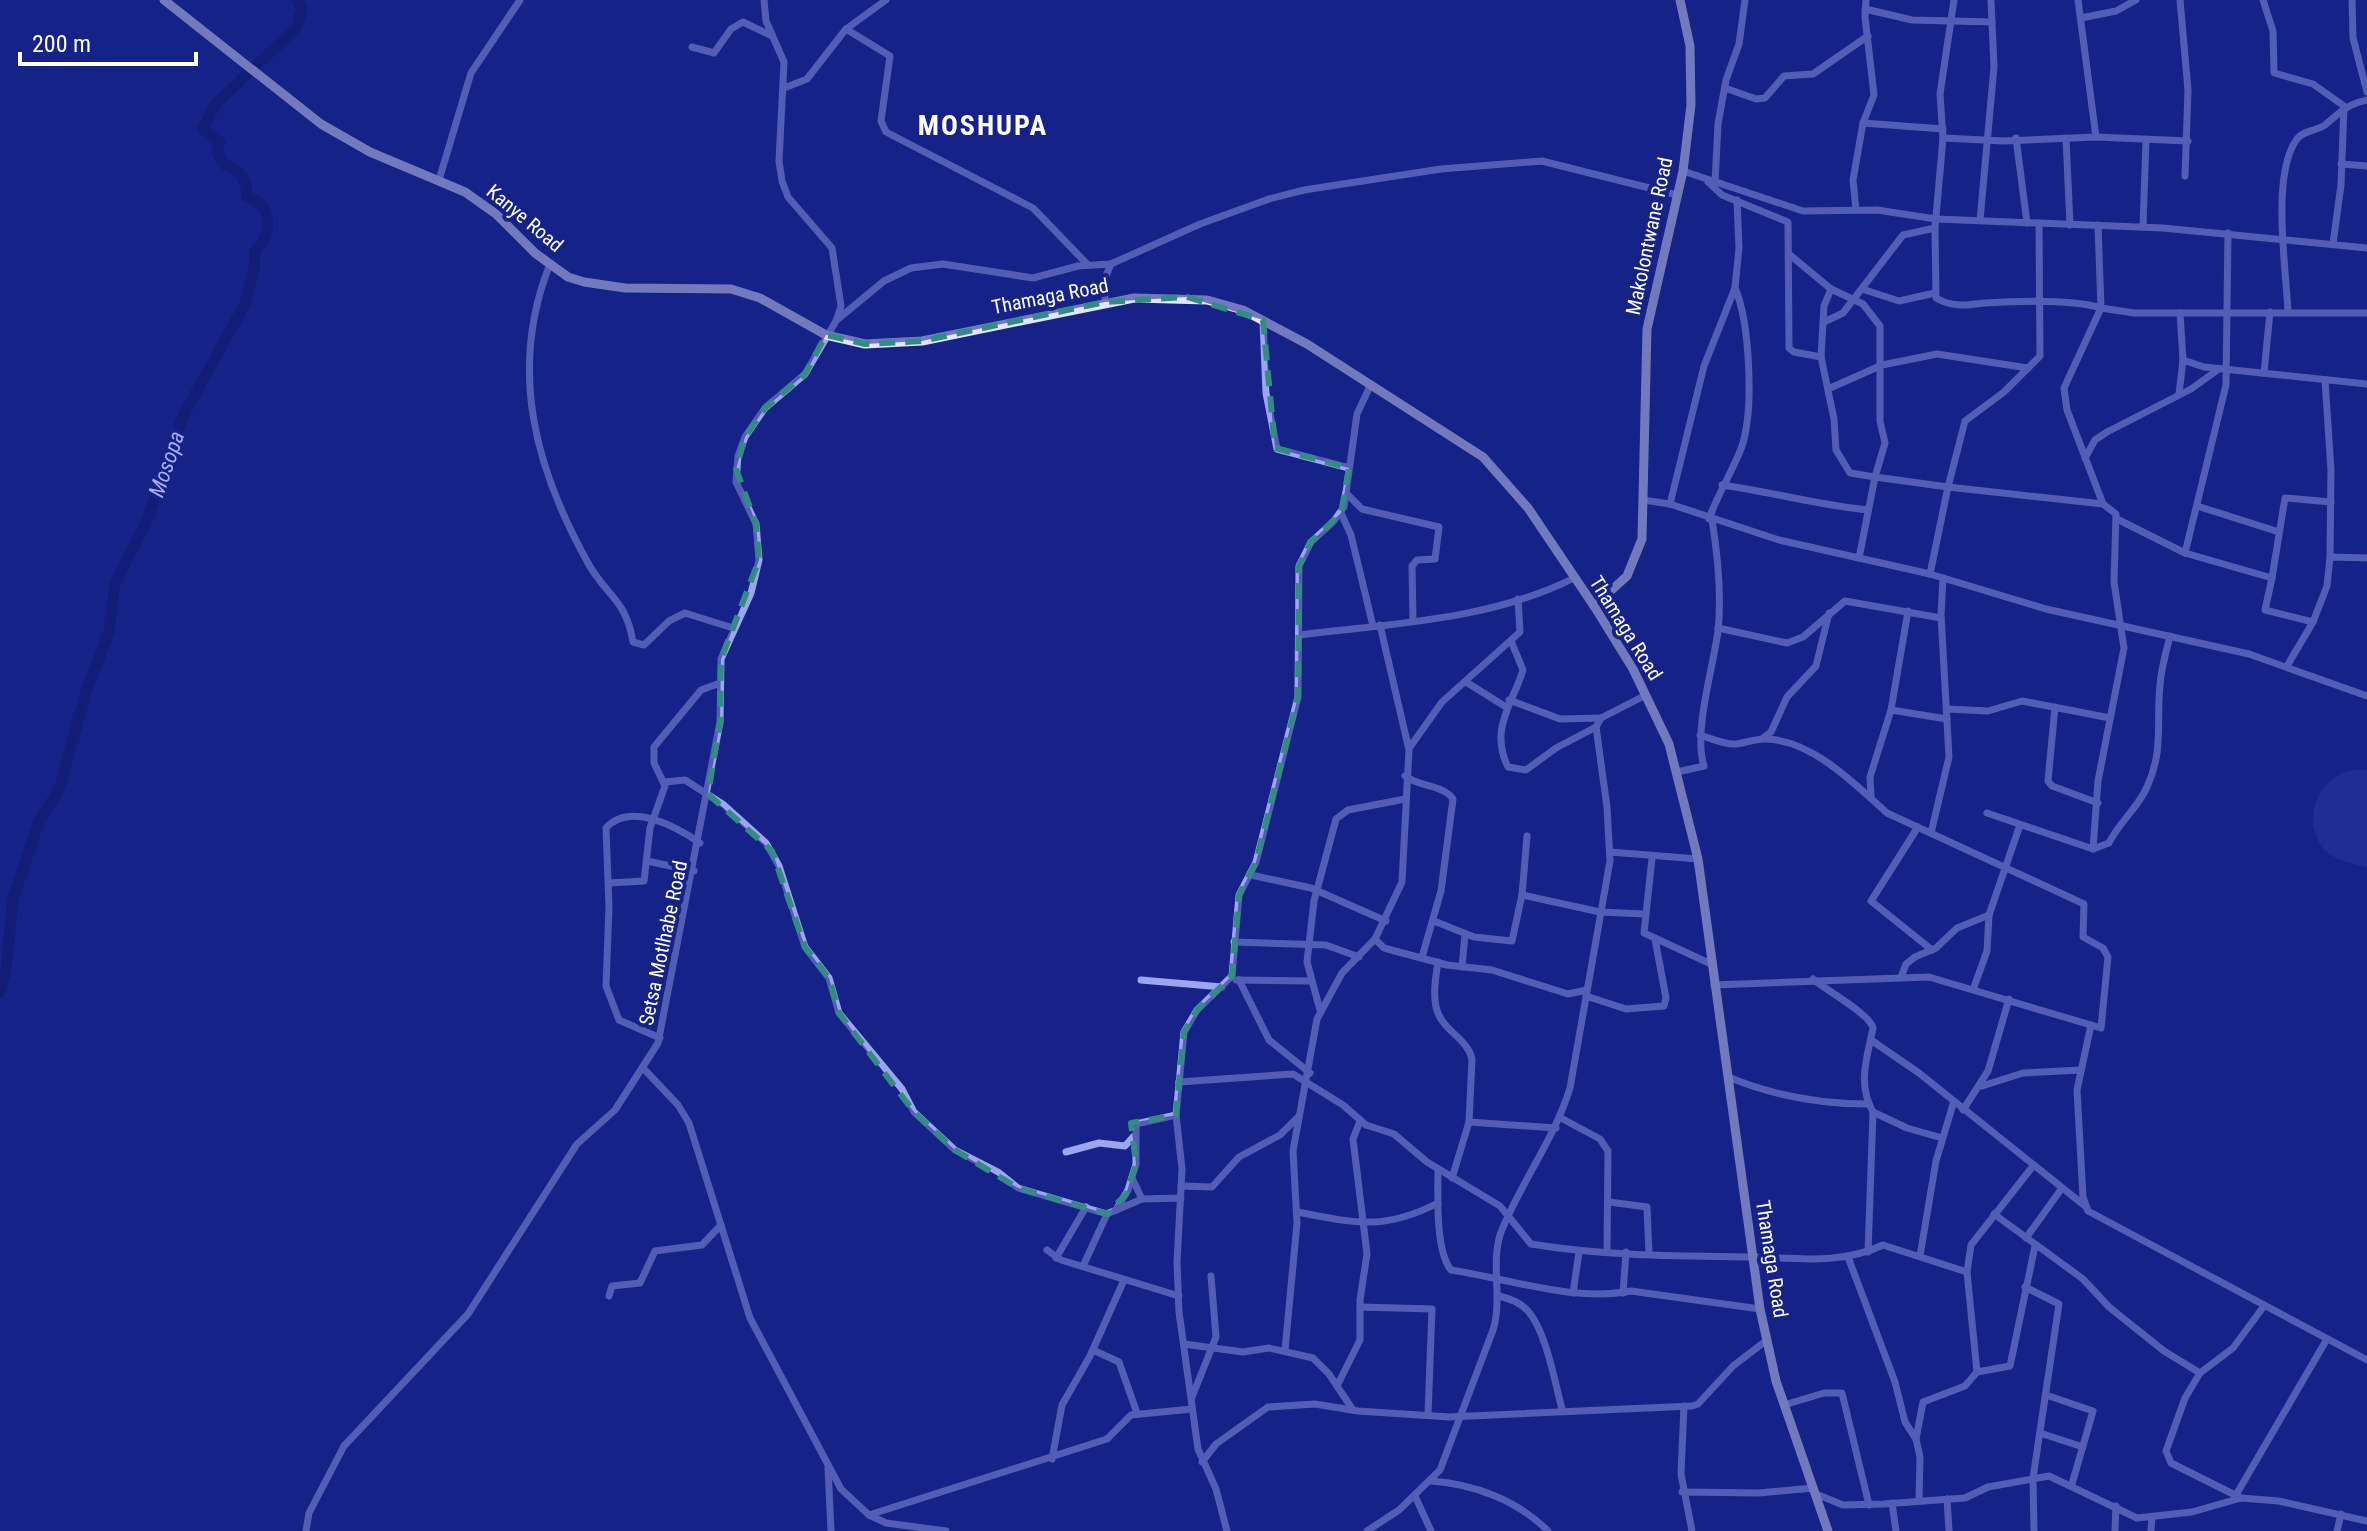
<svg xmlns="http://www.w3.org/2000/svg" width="2367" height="1531" font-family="'Roboto Condensed',sans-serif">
  <rect width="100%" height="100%" fill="#162287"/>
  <path fill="#2b3aa7" d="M2367,770v97c-12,-3 -25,-5 -36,-12 -27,-20 -22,-63 6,-79 8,-6 20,-6 30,-6z"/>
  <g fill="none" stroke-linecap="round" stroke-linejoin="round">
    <path stroke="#0e1764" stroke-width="11" d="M0,992l6,-23 7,-70 26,-78 20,-31 27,-98 23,-60 6,-49 32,-62 35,-103 63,-114 9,-34 1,-19c18,-17 19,-46 -8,-54 0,-18 -7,-27 -23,-33l-7,-12 3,-10 -17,-13 12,-24 82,-78 5,-19 -5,-8"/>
    <g stroke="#9ca6ee" stroke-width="7">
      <path d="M1954,0l-14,94 3,44 -8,90 1,70c18,10 30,7 49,5 32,-2 86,-4 116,5l-37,80 3,22 36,94"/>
      <path d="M2078,0l18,137"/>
      <path d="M2180,0l8,90 -3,86"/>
      <path d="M2263,0l10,31 1,42 39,11 31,22 -3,79 -8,59"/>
      <path d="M2352,0l1,38 14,54"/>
      <path d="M1865,9l47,11 80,2"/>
      <path d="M2081,18l35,-7 20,-11"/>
      <path d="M846,29l44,27 -9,65 5,11 147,76 55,57"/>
      <path d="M692,47l22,6 17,-24 12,-7 29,14"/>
      <path d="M784,88l23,-9 39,-50 40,-29"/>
      <path d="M1725,88l31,11 9,-1 19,-22 29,-2 55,-38"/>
      <path d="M1863,123l80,6"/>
      <path d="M1943,138l61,3 92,-4 92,4"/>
      <path d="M2016,138l11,85"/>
      <path d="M2066,138l4,87"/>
      <path d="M2341,164l26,2"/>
      <path d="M1683,171l120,40 74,-1 59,9 227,9 204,20"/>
      <path d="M439,180l32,-107 49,-73"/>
      <path d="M1708,182l14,13 66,27 1,126 5,4 27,5"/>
      <path d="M1715,183l3,-59 8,-44 13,-36 6,-44"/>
      <path d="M1856,210l-3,-30 10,-57 11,-28 -9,-78 1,-17"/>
      <path d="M1980,220l14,-153 -3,-67"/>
      <path d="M2098,225l3,83 33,5h233"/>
      <path d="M2143,227l3,-87"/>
      <path d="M2228,233l-2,152 -41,168 87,25 -7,32 48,12 -26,44"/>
      <path d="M1790,255l41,34 -7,17 -3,51 13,62 2,31 14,23 25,4 -16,81"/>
      <path d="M550,264c-42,105 -15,204 38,299 18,33 38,36 45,79l11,3 25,-24 16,-8 48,15"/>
      <path d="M1831,289l32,15 17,22v95l5,22 -10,34 73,10 17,-66 39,-29 36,-36 -1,-133"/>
      <path d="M1862,289l37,12 36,-8"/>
      <path d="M1105,302v-24l6,-14 89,-40 69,-25 35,-9 137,-21 101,-8 135,34"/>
      <path d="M2288,312c-2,-44 -17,-138 9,-173 7,-9 20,-8 28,-14 17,-14 19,-19 42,-25"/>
      <path d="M838,319l46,-38 27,-13 32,-4 90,14 45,-12 33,-2"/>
      <path d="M1263,320l3,73 11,56 72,19"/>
      <path d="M1824,322l19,-9 60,-78 32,-7"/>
      <path d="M2183,360l21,7 163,17"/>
      <path d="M2264,373l6,-61"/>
      <path d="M2325,380l6,90 -1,87"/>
      <path d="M1828,389l54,-24 55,-11 91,14"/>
      <path d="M2179,394l4,-34 -3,-47"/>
      <path d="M2085,458l10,-18 12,-8 84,-43 28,-20"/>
      <path d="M1722,485c50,7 95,20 146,25"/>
      <path d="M1346,493l16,16 77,18 -4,32 -18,1 -5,6 1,55"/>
      <path d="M1643,500l27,4 109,36 151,34 116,35 203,45 118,42"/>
      <path d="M1670,504l34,-138 31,-78 4,-40 -2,-48"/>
      <path d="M2197,506l82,26"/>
      <path d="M1341,513l10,22 22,91"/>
      <path d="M1709,519c9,-26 24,-48 33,-73 12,-36 8,-123 -7,-158"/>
      <path d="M2117,519l68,34"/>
      <path d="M1930,574l18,-87 155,17 13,10 -2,68 10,66 -26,133 -5,68"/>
      <path d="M2272,578l13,-80 46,4"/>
      <path d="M2313,622l14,-36 3,-29 37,1"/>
      <path d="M1718,628l69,15 16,-6 42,-36 96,17"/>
      <path d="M1299,635c91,-11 192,-15 275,-57"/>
      <path d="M1511,641l12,29c-10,33 -34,59 -15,97l18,3 30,-22 40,-21"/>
      <path d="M1466,682l40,25"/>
      <path d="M1509,700l51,19 41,-1"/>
      <path d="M2055,707l-7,74 4,5 46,17"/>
      <path d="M1947,709l41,2 34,-10 88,17"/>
      <path d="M1891,710l56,9"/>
      <path d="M1700,735c10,3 25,10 36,9 10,-1 20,-6 31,-5 46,2 88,45 120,74l197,91 -1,33 20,11 5,9 -7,71 -172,-51 -215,8"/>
      <path d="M1763,738l8,-6 16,-35 29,-31 13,-53"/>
      <path d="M1410,747l32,-45 78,-70 -2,-33"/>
      <path d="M1677,772l27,-6c-11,-34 9,-97 14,-135 4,-37 0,-74 -6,-111"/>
      <path d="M1405,776c14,11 39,9 48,23l-12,92 -19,66"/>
      <path d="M664,782l21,-2 39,25 42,38 13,23 26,81 24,31 10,35 63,76 12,23 41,38 43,22 20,16 89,26 35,-15 39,-1"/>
      <path d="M1871,796l-1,-19 21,-67 17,-99"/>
      <path d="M1987,813l106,36 16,-6c10,-21 29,-35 38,-56 17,-37 9,-64 13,-102 1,-16 6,-33 10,-49"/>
      <path d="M1918,827l-47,74 61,49"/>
      <path d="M1931,833l18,-76 -8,-142 2,-37"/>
      <path d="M1610,852l88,7"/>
      <path d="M1652,858l-8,75 67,31"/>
      <path d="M647,861l47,10"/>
      <path d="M1251,875l60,13 75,33"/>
      <path d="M609,883l35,-2 6,-53 15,-42 -11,-23v-16l47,-57 19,-7"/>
      <path d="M1522,895l78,17 44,2"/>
      <path d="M1434,921l40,16 38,4 10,-46 5,-59"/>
      <path d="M1375,939l9,9 63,17 45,5 76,24 19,-4"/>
      <path d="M1234,942l92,3 33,12"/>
      <path d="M1438,962c-3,18 -7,42 3,57 9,15 27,22 31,40l-3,63 -17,56"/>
      <path d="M1462,967l3,-33"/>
      <path d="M1901,977l5,-13 9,-7 21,-9 21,-20 32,-13"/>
      <path d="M1813,979c14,12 57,35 60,49 -6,31 -16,55 0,84l-5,140"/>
      <path d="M1141,980l81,7"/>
      <path d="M1236,980l74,1"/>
      <path d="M1239,980l30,60 41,33"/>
      <path d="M1974,987l13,-36 2,-36 31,-90"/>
      <path d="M1586,996l40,13 38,-3 2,-8 -11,-59"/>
      <path d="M1320,1010l-13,-48 7,-61 22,-82 12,-9 57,-11"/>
      <path d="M2091,1025l-14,65 6,107 5,14 279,149"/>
      <path d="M660,1038l-41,-18 -13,-34 3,-79 -3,-79c24,-27 71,-1 94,15"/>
      <path d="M1871,1040l48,33 166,133"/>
      <path d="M644,1069l34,36 11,18 61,195 91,171 28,26 17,8 60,8"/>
      <path d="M1728,1077c44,18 92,27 140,27"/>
      <path d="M1179,1082l114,-8 50,31 23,20 28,9 33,28 73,44 31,38c73,12 146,12 220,13 45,1 90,8 132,-12l84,27"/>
      <path d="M1982,1086l41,-13 58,-3"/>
      <path d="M1963,1110l25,-39 21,-72"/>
      <path d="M1873,1112l34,16 35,10"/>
      <path d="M1561,1118l39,21 8,12 -1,101"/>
      <path d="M1469,1122l87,6"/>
      <path d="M1066,1152l33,-9 26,3 8,-9"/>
      <path d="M1438,1169c0,25 -3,81 13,101 59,9 122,32 180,21l129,18"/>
      <path d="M1132,1178l10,21"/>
      <path d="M1181,1186l31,1 27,-30 41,-22 18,-18"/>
      <path d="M1609,1202l38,5 2,47"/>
      <path d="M1116,1210l12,-20 8,-26v-40l40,-9"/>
      <path d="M1297,1212c58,11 86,19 141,-9"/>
      <path d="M1994,1214l89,65 26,28 55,44 36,22"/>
      <path d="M2026,1238l36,-50"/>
      <path d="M1047,1250l14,10 118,36"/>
      <path d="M1920,1256l16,-95 18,-60"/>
      <path d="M1848,1257l47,125 10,40 11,17 4,18 -1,43"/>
      <path d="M1056,1258l30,-51"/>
      <path d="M1084,1264l23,-50"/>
      <path d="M2025,1287l34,17 -26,174 1,53"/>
      <path d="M1573,1293l6,-41"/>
      <path d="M1623,1293l3,-41"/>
      <path d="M609,1296l3,-10 28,-3 15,-32 47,-6 19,-20"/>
      <path d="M1499,1296c11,3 21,6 29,15 18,20 27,72 34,98"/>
      <path d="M1360,1307l72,2 -4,105"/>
      <path d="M1184,1344l59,8 26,-4 44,10 16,16 24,36"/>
      <path d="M1093,1350l26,12 18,51"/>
      <path d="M1285,1350l12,-127 -4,-72 24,-132 25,-46 33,-34 27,-57 7,-132 -29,-125"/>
      <path d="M1977,1372l-10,-100 4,-27 62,-79"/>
      <path d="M1337,1386l23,-46v-40l7,-46 -14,-115 7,-18"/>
      <path d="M2046,1395l47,16 -21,73"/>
      <path d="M1192,1397l24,-60 -5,-61"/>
      <path d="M1784,1405l40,-12h18l27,112"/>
      <path d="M1684,1406l-3,68 11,57"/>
      <path d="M2040,1433l43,14"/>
      <path d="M1916,1439l7,-37 42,-16 12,-14 33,-6 25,-120"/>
      <path d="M1052,1459l10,-54 28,-49 34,-76"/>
      <path d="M1202,1462l14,-18 52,-37 47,-3 43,7 91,6 243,-11 6,-2 35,-38 34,-26"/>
      <path d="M828,1468l3,63"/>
      <path d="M1431,1481c43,3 86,19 117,50"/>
      <path d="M1682,1492l77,1 55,-5"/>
      <path d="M1816,1494l27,11 41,-1 81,-6 23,-11 61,-11 88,42 55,-6 49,-14 38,3 88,20"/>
      <path d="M2236,1495l91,-156"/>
      <path d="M1415,1496l16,35"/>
      <path d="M2241,1498l-70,-35 -5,-12 19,-53 15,-25 33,-25 31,-42"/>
      <path d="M1947,1499l2,32"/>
      <path d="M1892,1503l4,28"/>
      <path d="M869,1515l238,-76 24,-24 61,-6"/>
      <path d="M306,1531l3,-18 35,-67 124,-132 109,-170 38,-34 43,-67 62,-321 1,-63 30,-66 8,-33 -3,-36 -20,-42 2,-26 7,-19 20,-29 40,-34 31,-53 5,-15 -9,-58 -44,-51 -6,-16 -3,-20 5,-99 -18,-41 -2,-21"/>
      <path d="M1227,1531l-11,-42 -18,-40 -19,-137 -2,-50 5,-93 -6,-54 8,-83 13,-22 35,-34 7,-81 17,-33 42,-165 1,-131 12,-24 22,-20 11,-15 13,-93 14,-30"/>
      <path d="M1367,1531l32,-21 41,-40 53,-140c10,-32 -3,-67 8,-98 20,-50 53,-92 69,-144l40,-227 -3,-54 -11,-80 5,-9 45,-23"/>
      <path d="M2115,1531l1,-25"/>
      <path d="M2151,1531l1,-14"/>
      <path d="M2337,1531l4,-17"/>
    </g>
    <g stroke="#e3e5ff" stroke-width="9">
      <path d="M164,0l157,124 49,28 95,40 31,22 39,39 33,24 16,5 41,6 106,1 29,9 66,37 39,9 57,-3 212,-43 73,2 36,10 64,34 176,113 45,51 66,98 39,63 36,75 29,115 62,450 16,72 52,150"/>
      <path d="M1594,606l33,-30 15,-37 5,-210 36,-158 8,-66 -1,-59 -10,-46"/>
    </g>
  </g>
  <path d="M0 0H2367V1531H0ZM1187,297l76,23 12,128 74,20 -8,45 -30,29 -12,24 -1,131 -42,165 -17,33 -7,81 -35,34 -13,22 -8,83 -45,8 5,41 -10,30 -19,20 -89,-26 -63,-38 -41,-38 -75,-99 -10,-35 -24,-31 -33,-96 -64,-57 12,-72 1,-63 38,-99 -3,-36 -20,-55 9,-32 20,-29 40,-34 21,-39 39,9 57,-3 183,-39z" fill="#162287" fill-opacity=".55" fill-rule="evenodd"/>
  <path fill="none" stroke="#338b84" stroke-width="6" stroke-dasharray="16 10" stroke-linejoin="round" d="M1187,297l76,23 12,128 74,20 -8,45 -30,29 -12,24 -1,131 -42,165 -17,33 -7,81 -35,34 -13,22 -8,83 -45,8 5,41 -10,30 -19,20 -89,-26 -63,-38 -41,-38 -75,-99 -10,-35 -24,-31 -33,-96 -64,-57 12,-72 1,-63 38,-99 -3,-36 -20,-55 9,-32 20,-29 40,-34 21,-39 39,9 57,-3 183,-39z"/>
  <g text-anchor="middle" stroke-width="8" stroke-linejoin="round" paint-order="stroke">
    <g font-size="20" fill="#fff" stroke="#162287">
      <text transform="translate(525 218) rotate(40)" y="7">Kanye Road</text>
      <text transform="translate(1649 236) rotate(-78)" y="7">Makolontwane Road</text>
      <text transform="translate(1050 296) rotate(-11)" y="7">Thamaga Road</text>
      <text transform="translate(1626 628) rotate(58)" y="7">Thamaga Road</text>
      <text transform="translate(663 943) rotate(-78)" y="7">Setsa Motlhabe Road</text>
      <text transform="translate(1772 1259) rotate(81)" y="7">Thamaga Road</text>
    </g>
    <g font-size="22" font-style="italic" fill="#a7b2f5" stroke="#162287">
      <text transform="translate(166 464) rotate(-71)" y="8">Mosopa</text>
    </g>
    <g font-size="28" font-weight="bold" letter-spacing="2" fill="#fff" stroke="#162287">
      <text x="983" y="135">MOSHUPA</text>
    </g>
  </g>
  <path d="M20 52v12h176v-12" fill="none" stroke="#ffffff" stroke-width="4"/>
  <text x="32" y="52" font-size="24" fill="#ffffff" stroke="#162287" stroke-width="6" paint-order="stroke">200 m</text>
</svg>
